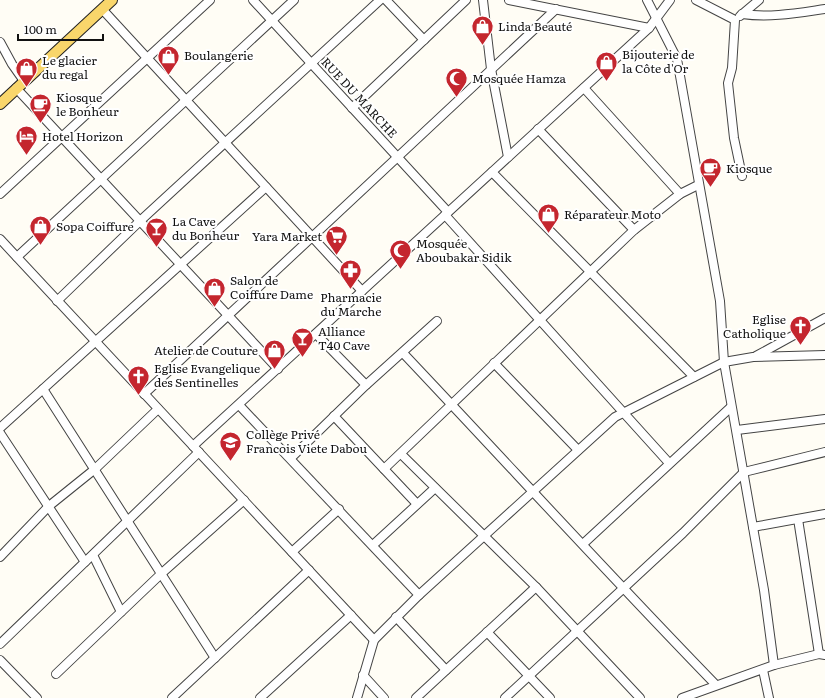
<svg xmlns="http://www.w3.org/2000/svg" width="825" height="698" font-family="Literata,serif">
  <rect width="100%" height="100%" fill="#fffdf5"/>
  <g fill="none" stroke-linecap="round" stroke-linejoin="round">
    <defs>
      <g id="minor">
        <path d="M253,0l195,212"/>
        <path d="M386,0l38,40"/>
        <path d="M483,0l8,69 17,88"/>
        <path d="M509,0l140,28"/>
        <path d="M647,0l30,59 43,242 4,61 40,228 10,75"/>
        <path d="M696,0l39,20 -3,48 -4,15 6,55 8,38"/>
        <path d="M102,9l260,282"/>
        <path d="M742,14c28,4 55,-1 83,-5"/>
        <path d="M740,16l19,-16"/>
        <path d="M0,42l12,22 12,17"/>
        <path d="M16,88l262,281"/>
        <path d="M584,88l96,106"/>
        <path d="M352,108l114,-108"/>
        <path d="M538,129l96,101"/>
        <path d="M492,172l202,205"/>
        <path d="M0,194l210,-194"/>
        <path d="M445,215l224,248"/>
        <path d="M0,239l374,401"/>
        <path d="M17,257l277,-257"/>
        <path d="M57,301l83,-80 240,-221"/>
        <path d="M316,334l50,51"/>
        <path d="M403,353c105,111 207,223 313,332"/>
        <path d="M756,356l69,-38"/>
        <path d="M494,363l84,87"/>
        <path d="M43,389l172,269"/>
        <path d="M144,394l412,-385"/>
        <path d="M239,405l180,190"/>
        <path d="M334,416l83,88"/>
        <path d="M0,428l266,-241"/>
        <path d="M737,430l88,-11"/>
        <path d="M0,433l85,129"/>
        <path d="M193,446l456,-418 21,-28"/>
        <path d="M401,454l135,133 104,111"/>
        <path d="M291,458l75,-73 71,-64"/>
        <path d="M384,469l250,-239 46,-36 18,-9"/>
        <path d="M798,519l21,135"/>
        <path d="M753,527l72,-13"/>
        <path d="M583,544l148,-137"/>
        <path d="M373,545l62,-57"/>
        <path d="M292,552l47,-43"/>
        <path d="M93,555l28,57"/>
        <path d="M0,557l49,-51 46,-37 63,-60"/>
        <path d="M396,617l50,53"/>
        <path d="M487,632l63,66"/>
        <path d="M0,644l199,-192"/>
        <path d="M0,660l37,38"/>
        <path d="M763,670l6,28"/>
        <path d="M56,674l106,-101 82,-73"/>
        <path d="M363,675l21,23"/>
        <path d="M172,698l137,-128"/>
        <path d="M260,698l91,-83"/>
        <path d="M357,698l17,-58 45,-45 196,-178 109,-55 29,-5 72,-2"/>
        <path d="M416,698l120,-111"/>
        <path d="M505,698l178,-165 61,-61 81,-20"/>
        <path d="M682,698l92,-33 45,-11 6,1"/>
      </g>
      <path id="major" d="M0,104l112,-104"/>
    </defs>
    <use href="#minor" stroke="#444" stroke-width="10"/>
    <use href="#major" stroke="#222" stroke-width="12"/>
    <use href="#minor" stroke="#fff" stroke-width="8"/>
    <use href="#major" stroke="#f9d66b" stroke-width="10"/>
  </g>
  <defs>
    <symbol id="shop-pin" viewBox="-11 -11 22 30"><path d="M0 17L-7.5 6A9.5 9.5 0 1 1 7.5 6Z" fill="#c4262e" stroke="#fff"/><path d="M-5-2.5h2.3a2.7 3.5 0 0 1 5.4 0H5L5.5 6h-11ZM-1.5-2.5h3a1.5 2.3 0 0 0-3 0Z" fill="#fff"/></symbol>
    <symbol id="mosque-pin" viewBox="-11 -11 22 30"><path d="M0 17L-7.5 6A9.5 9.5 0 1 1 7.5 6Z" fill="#c4262e" stroke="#fff"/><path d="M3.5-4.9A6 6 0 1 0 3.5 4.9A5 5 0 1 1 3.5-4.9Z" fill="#fff"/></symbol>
    <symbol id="cafe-pin" viewBox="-11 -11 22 30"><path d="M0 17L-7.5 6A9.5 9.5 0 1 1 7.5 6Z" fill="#c4262e" stroke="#fff"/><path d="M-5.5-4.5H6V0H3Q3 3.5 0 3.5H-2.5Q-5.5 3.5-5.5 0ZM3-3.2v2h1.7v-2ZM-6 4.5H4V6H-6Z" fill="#fff"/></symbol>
    <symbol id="hotel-pin" viewBox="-11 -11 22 30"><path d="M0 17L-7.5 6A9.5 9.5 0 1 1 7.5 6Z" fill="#c4262e" stroke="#fff"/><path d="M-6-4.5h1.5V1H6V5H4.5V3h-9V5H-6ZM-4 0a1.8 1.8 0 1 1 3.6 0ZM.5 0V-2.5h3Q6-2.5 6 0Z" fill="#fff"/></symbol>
    <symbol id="bar-pin" viewBox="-11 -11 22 30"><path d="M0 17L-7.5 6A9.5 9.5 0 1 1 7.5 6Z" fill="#c4262e" stroke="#fff"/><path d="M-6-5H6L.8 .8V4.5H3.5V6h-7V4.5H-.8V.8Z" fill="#fff"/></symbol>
    <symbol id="supermarket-pin" viewBox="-11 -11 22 30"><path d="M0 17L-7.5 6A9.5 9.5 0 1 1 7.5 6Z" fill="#c4262e" stroke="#fff"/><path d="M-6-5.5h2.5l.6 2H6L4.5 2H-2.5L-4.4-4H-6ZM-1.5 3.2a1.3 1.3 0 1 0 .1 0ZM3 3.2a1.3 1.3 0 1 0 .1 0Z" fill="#fff"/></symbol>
    <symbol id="pharmacy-pin" viewBox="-11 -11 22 30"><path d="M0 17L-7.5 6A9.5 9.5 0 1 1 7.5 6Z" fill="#c4262e" stroke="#fff"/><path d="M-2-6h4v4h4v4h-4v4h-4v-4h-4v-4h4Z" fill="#fff"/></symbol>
    <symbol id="church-pin" viewBox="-11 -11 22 30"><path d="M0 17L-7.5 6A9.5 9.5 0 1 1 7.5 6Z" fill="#c4262e" stroke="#fff"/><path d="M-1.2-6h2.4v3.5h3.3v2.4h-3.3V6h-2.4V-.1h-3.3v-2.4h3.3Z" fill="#fff"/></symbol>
    <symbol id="school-pin" viewBox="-11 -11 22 30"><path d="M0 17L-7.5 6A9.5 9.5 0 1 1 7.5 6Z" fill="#c4262e" stroke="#fff"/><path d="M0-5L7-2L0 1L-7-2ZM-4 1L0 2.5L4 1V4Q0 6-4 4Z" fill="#fff"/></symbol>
  </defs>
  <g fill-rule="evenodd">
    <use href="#shop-pin" x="470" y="14" width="25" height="34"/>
    <use href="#shop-pin" x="156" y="44" width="25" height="34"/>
    <use href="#shop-pin" x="594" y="50" width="25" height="34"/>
    <use href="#shop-pin" x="14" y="56" width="25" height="34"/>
    <use href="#mosque-pin" x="444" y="66" width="25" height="34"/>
    <use href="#cafe-pin" x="28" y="92" width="25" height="34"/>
    <use href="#hotel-pin" x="14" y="124" width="25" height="34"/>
    <use href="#cafe-pin" x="698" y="156" width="25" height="34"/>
    <use href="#shop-pin" x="536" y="202" width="25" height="34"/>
    <use href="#shop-pin" x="28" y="214" width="25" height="34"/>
    <use href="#bar-pin" x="144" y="216" width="25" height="34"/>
    <use href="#supermarket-pin" x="324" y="224" width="25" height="34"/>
    <use href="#mosque-pin" x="388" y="238" width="25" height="34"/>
    <use href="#pharmacy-pin" x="338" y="258" width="25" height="34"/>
    <use href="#shop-pin" x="202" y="276" width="25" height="34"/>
    <use href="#church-pin" x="788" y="314" width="25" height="34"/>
    <use href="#bar-pin" x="290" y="326" width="25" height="34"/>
    <use href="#shop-pin" x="262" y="338" width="25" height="34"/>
    <use href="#church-pin" x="126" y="364" width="25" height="34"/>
    <use href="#school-pin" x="218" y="430" width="25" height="34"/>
  </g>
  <g text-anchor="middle" stroke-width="4" stroke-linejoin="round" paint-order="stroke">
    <g font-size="12" fill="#111" stroke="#fff" text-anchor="start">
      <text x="498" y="31">Linda Beauté</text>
      <text x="622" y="59">Bijouterie de<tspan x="622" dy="14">la Côte d'Or</tspan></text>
      <text x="184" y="60">Boulangerie</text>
      <text x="42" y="65">Le glacier<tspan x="42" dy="14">du regal</tspan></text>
      <text x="472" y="83">Mosquée Hamza</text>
      <text x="56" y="102">Kiosque<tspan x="56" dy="14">le Bonheur</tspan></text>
      <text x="42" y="141">Hotel Horizon</text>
      <text x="726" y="173">Kiosque</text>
      <text x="564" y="219">Réparateur Moto</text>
      <text x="172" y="226">La Cave<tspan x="172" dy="14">du Bonheur</tspan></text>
      <text x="56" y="231">Sopa Coiffure</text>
      <text x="322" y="241" text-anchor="end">Yara Market</text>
      <text x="416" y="248">Mosquée<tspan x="416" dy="14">Aboubakar Sidik</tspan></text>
      <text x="230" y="285">Salon de<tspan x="230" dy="14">Coiffure Dame</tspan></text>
      <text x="351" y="302" text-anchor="middle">Pharmacie<tspan x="351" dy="14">du Marche</tspan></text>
      <text x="786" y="324" text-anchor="end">Eglise<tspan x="786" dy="14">Catholique</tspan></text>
      <text x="318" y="336">Alliance<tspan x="318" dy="14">T40 Cave</tspan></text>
      <text x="258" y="355" text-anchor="end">Atelier de Couture</text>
      <text x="154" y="373">Eglise Evangelique<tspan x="154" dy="14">des Sentinelles</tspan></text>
      <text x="246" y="439">Collège Privé<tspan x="246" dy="14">Francois Viete Dabou</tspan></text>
    </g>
    <g font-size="12" fill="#111" stroke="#fff">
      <text transform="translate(359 98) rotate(47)" y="4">RUE DU MARCHE</text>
    </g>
  </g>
  <path d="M18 34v6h85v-6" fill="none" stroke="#111111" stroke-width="2"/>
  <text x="24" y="34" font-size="12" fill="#111111" stroke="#ffffff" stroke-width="3" paint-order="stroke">100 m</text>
</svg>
